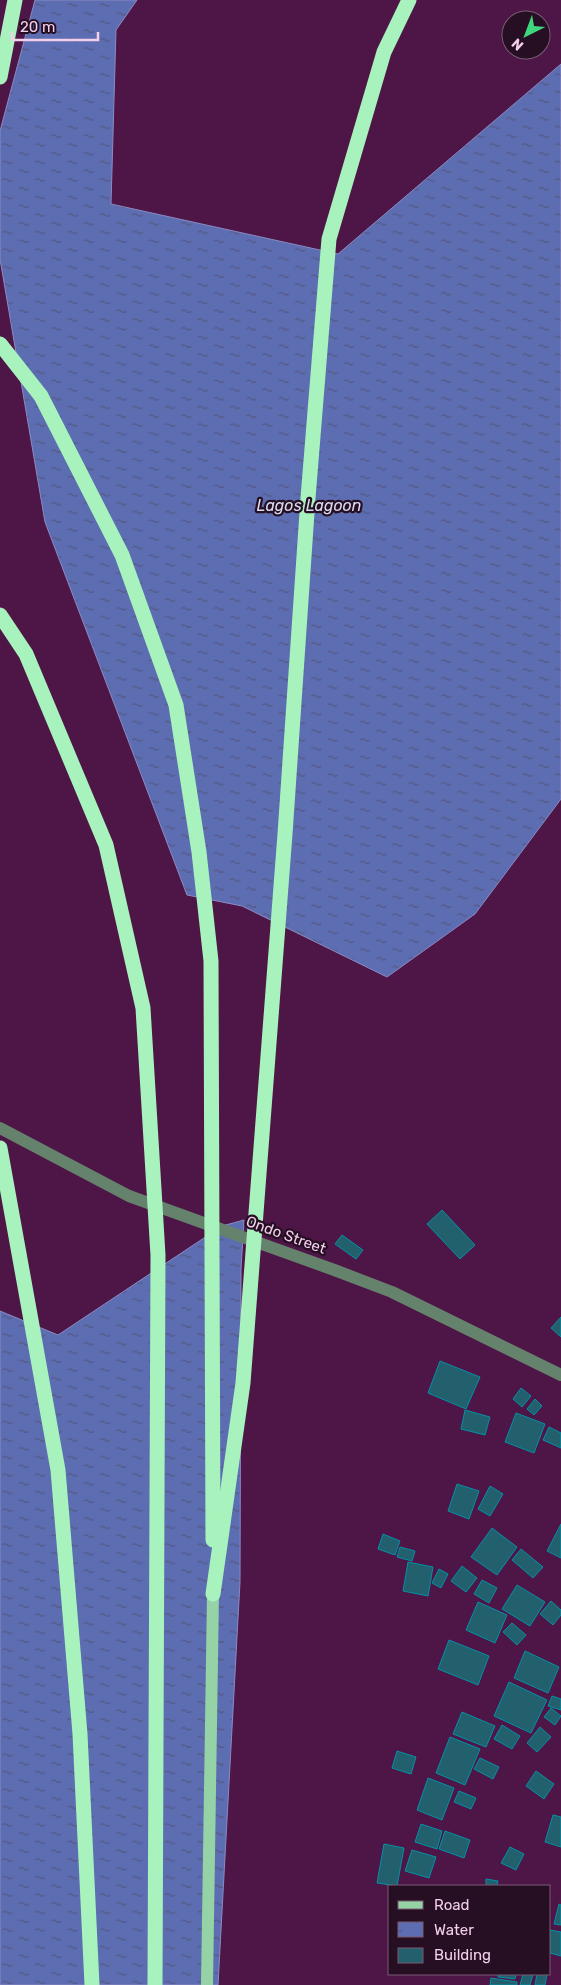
<svg xmlns="http://www.w3.org/2000/svg" width="561" height="1985" font-family="Rubik,sans-serif">
  <defs>
    <pattern id="water-ripples" width="26" height="14" patternUnits="userSpaceOnUse" patternTransform="scale(1.25)"><rect width="26" height="14" fill="#5d6db2"/><path d="M2 4q2-2 4 0t4 0M15 11q2-2 4 0t4 0" fill="none" stroke="#545881"/></pattern>
  </defs>
  <rect width="100%" height="100%" fill="#4e1647"/>
  <g fill="url(#water-ripples)" stroke="#8a8ac3">
    <path d="M35,0h102l-21,30 -5,174 227,50 223,-190v735l-86,115 -88,63 -145,-71 -55,-11 -142,-373 -45,-263v-128z"/>
    <path d="M244,1220l-3,49 -1,313 -22,403h-218v-674l58,24 164,-109z"/>
  </g>
  <g fill="#21606c" stroke="#0391a6">
    <path d="M442,1210l33,35 -15,14 -33,-35z"/>
    <path d="M342,1235l21,15 -7,9 -21,-15z"/>
    <path d="M561,1317v20l-10,-9z"/>
    <path d="M440,1361l40,16 -14,32 -38,-16z"/>
    <path d="M521,1388l10,8 -9,11 -9,-8z"/>
    <path d="M535,1399l7,7 -8,9 -7,-6z"/>
    <path d="M465,1410l25,7 -5,18 -24,-6z"/>
    <path d="M516,1413l29,11 -11,29 -29,-11z"/>
    <path d="M549,1427l12,6v15l-18,-8z"/>
    <path d="M457,1484l22,7 -10,28 -21,-8z"/>
    <path d="M490,1486l13,8 -13,22 -12,-7z"/>
    <path d="M561,1524v34l-14,-7z"/>
    <path d="M492,1528l25,19 -20,28 -26,-18z"/>
    <path d="M383,1534l17,7 -5,14 -17,-6z"/>
    <path d="M400,1547l15,4 -3,10 -15,-4z"/>
    <path d="M521,1549l22,18 -10,11 -21,-18z"/>
    <path d="M408,1562l25,5 -5,29 -25,-5z"/>
    <path d="M462,1566l15,12 -11,14 -15,-11z"/>
    <path d="M439,1569l9,5 -7,14 -9,-5z"/>
    <path d="M482,1580l15,8 -8,15 -15,-9z"/>
    <path d="M517,1585l28,17 -15,24 -28,-17z"/>
    <path d="M551,1601l10,9v5l-8,10 -13,-11z"/>
    <path d="M478,1602l29,13 -12,28 -29,-13z"/>
    <path d="M512,1623l14,12 -9,10 -14,-13z"/>
    <path d="M449,1640l40,16 -11,29 -40,-16z"/>
    <path d="M525,1651l34,16 -11,26 -34,-15z"/>
    <path d="M509,1682l38,18 -16,33 -37,-17z"/>
    <path d="M552,1696l9,3v11l-13,-4z"/>
    <path d="M551,1708l10,8 -6,9 -11,-8z"/>
    <path d="M462,1712l33,14 -9,21 -33,-13z"/>
    <path d="M502,1725l18,11 -8,13 -18,-10z"/>
    <path d="M540,1727l11,10 -14,15 -10,-9z"/>
    <path d="M450,1737l30,12 -15,36 -29,-12z"/>
    <path d="M397,1751l19,6 -5,17 -19,-6z"/>
    <path d="M480,1758l19,9 -6,12 -19,-10z"/>
    <path d="M536,1771l18,13 -10,15 -18,-13z"/>
    <path d="M428,1778l26,10 -12,32 -25,-10z"/>
    <path d="M459,1791l17,7 -5,11 -17,-7z"/>
    <path d="M553,1815l8,2v30l-16,-5z"/>
    <path d="M421,1824l21,7 -5,18 -22,-7z"/>
    <path d="M445,1831l25,9 -6,18 -25,-9z"/>
    <path d="M384,1844l20,4 -7,38 -20,-3z"/>
    <path d="M510,1847l14,7 -8,16 -15,-7z"/>
    <path d="M412,1850l24,7 -7,21 -24,-7z"/>
    <path d="M486,1879l12,2 -1,5h-11z"/>
    <path d="M559,1904l2,1v20l-7,-1z"/>
    <path d="M550,1930l11,2v24l-11,-3z"/>
    <path d="M498,1974h18l-1,5 -17,-2z"/>
    <path d="M523,1974h10l-3,11h-10z"/>
    <path d="M537,1974h10l-2,11h-10z"/>
    <path d="M491,1978l26,4v3h-27z"/>
  </g>
  <g fill="none" stroke-linecap="round" stroke-linejoin="round">
    <path stroke="#65826c" stroke-width="12" d="M0,1128l129,68 208,75 55,21 169,83"/>
    <path stroke="#95d3a6" stroke-width="12" d="M207,1985l6,-391"/>
    <g stroke="#a8f3bd" stroke-width="15">
      <path d="M0,77l15,-77"/>
      <path d="M0,1148l58,322 22,264 12,251"/>
    </g>
    <g stroke="#a8f3bd" stroke-width="15">
      <path d="M0,344l41,52 81,159 54,150 23,147 12,109 2,579"/>
      <path d="M0,615l26,39 80,191 37,163 15,247 -3,730"/>
      <path d="M213,1594l30,-211 42,-549 23,-336 21,-259 55,-187 25,-52"/>
    </g>
  </g>
  <g text-anchor="middle" stroke-width="4.5" stroke-linejoin="round" paint-order="stroke">
    <g font-size="15" fill="#f2cfeb" stroke="#260e23">
      <text transform="translate(286 1235) rotate(20)" y="5">Ondo Street</text>
    </g>
    <g font-size="16" font-style="italic" fill="#d8def2" stroke="#260e23">
      <text x="309" y="511">Lagos Lagoon</text>
    </g>
  </g>
  <rect x="388" y="1885" width="162" height="90" fill="#260e23" stroke="#785b73"/>
  <rect x="398" y="1901" width="25" height="8" fill="#95d3a6" stroke="#785b73"/>
  <text x="434" y="1910" font-size="15" fill="#f2cfeb">Road</text>
  <rect x="398" y="1922" width="25" height="15" fill="url(#water-ripples)" stroke="#785b73"/>
  <text x="434" y="1935" font-size="15" fill="#f2cfeb">Water</text>
  <rect x="398" y="1948" width="25" height="15" fill="#21606c" stroke="#785b73"/>
  <text x="434" y="1960" font-size="15" fill="#f2cfeb">Building</text>
  <g transform="translate(526 35) rotate(222)"><circle r="24" fill="#260e23" stroke="#785b73"/>
  <path d="M0-4L9 19L0 12L-9 19Z" fill="#3ed77d"/>
  <text y="-8" font-size="14" font-weight="bold" text-anchor="middle" fill="#f2cfeb">N</text>
  </g>
  <path d="M12 32v8h86v-8" fill="none" stroke="#f2cfeb" stroke-width="2.5"/>
  <text x="20" y="32" font-size="15" fill="#f2cfeb" stroke="#260e23" stroke-width="4" paint-order="stroke">20 m</text>
</svg>
